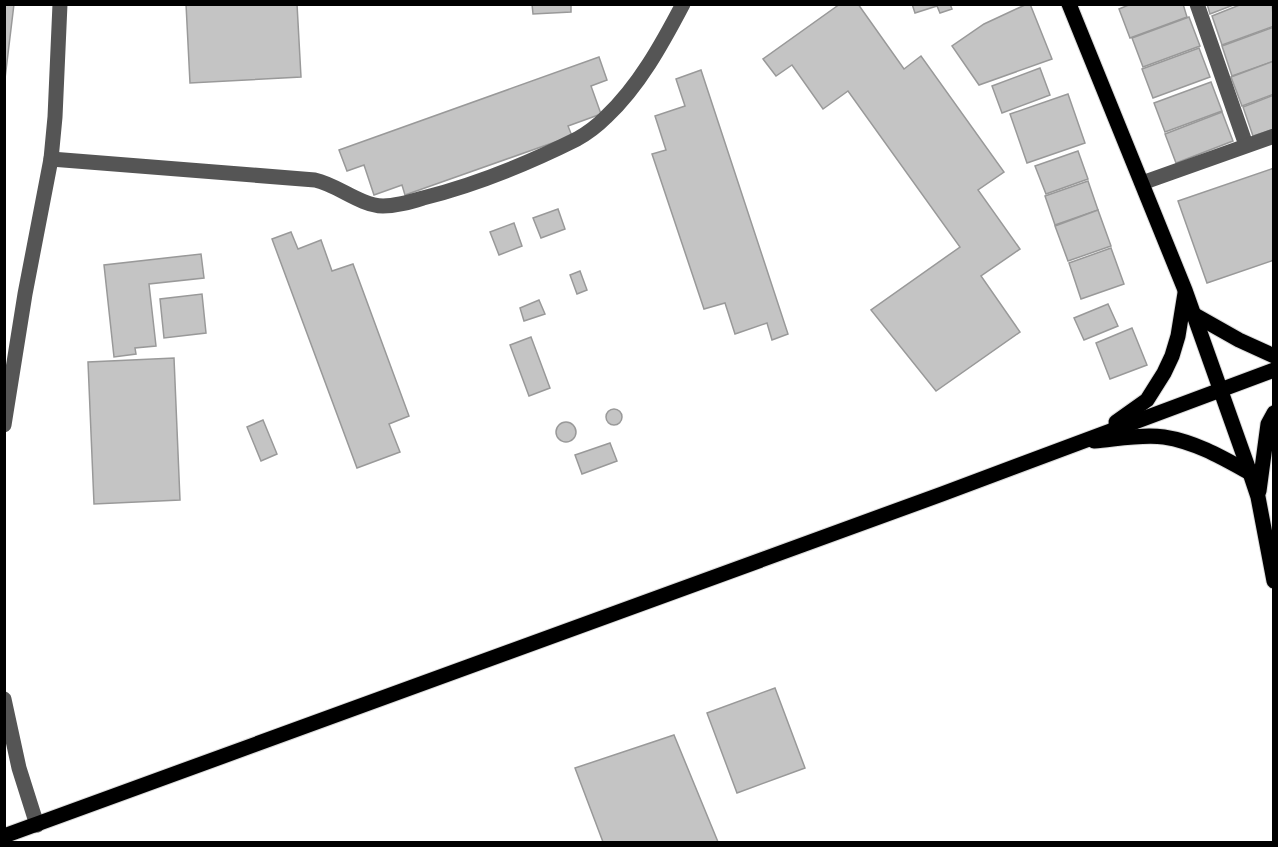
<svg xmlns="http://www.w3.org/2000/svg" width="1278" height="847" font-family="Raleway,sans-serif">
  <rect width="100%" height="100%" fill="#fff"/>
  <g fill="#c4c4c4" stroke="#999" stroke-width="1.5">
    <path d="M4,4h10l-10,83z"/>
    <path d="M186,4h111l4,73 -111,6z"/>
    <path d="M532,4h39v8l-38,2z"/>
    <path d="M840,4h18l46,65 17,-13 83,116 -26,18 42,59 -39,27 39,56 -84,59 -65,-81 89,-63 -112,-156 -25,18 -31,-44 -16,11 -13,-17z"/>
    <path d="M912,4h38l2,5 -12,4 -3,-7 -22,7z"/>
    <path d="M1027,4h3l22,55 -73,26 -27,-39 32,-22z"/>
    <path d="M1131,4h52l4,13 -57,21 -11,-29z"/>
    <path d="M1207,4h29l-26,10z"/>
    <path d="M1242,4h30l2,22 -52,19 -10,-29z"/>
    <path d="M1189,17l11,29 -57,21 -11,-29z"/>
    <path d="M1274,27v34l-42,15 -10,-30z"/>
    <path d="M1199,48l11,29 -57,21 -11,-29z"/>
    <path d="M599,57l8,23 -16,6 10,28 -33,12 4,10 -167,59 -3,-10 -28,10 -10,-30 -17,6 -8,-21z"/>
    <path d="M1274,61v33l-32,12 -11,-29z"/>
    <path d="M1040,68l10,27 -48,18 -10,-27z"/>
    <path d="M701,70l87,264 -16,6 -5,-17 -32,11 -10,-31 -21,6 -52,-155 14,-4 -11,-34 30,-10 -9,-27z"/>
    <path d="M1211,82l11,29 -57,21 -11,-29z"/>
    <path d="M1068,94l17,49 -58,20 -17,-49z"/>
    <path d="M1274,95v34l-21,7 -10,-29z"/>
    <path d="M1222,112l11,29 -57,22 -11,-29z"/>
    <path d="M1078,151l10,28 -42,15 -11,-28z"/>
    <path d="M1274,168v92l-67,23 -29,-82z"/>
    <path d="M1088,181l10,29 -43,15 -10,-29z"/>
    <path d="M558,209l7,20 -24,9 -8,-20z"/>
    <path d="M1098,210l13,36 -43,15 -13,-35z"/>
    <path d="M514,223l8,23 -23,9 -9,-23z"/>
    <path d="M291,232l7,17 23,-9 11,31 21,-7 56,152 -20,8 11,28 -43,16 -85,-229z"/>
    <path d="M1111,248l13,36 -43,15 -12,-36z"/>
    <path d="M201,254l3,24 -55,6 7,62 -21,2 1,6 -22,3 -10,-92z"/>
    <path d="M580,271l7,19 -10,4 -7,-19z"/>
    <path d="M202,294l4,39 -42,5 -4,-39z"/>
    <path d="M539,300l6,14 -21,7 -4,-13z"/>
    <path d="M1108,304l10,22 -34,14 -10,-22z"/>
    <path d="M1132,328l15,37 -37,14 -14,-36z"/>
    <path d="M531,337l19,51 -21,8 -19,-51z"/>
    <path d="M174,358l6,142 -86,4 -6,-142z"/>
    <circle cx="614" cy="417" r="8"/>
    <path d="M263,420l14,34 -16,7 -14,-34z"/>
    <circle cx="566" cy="432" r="10"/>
    <path d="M610,443l7,18 -35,13 -7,-19z"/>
    <path d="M775,688l30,80 -68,25 -30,-80z"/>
    <path d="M674,735l44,107h-115l-28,-74z"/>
  </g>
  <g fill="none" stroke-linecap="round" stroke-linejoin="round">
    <defs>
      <g id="major">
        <path d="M1069,4l116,286 65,183 8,24 16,84"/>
        <path d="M1193,314l46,26 35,16"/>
        <path d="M1116,422l31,-22 17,-27 8,-17 6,-20 7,-43"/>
        <path d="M1094,441c23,-2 48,-7 70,-4 32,5 59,21 86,36"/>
        <path d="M1259,491l9,-67 6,-11"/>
        <path d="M4,836l938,-342 332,-124"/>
      </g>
    </defs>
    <use href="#major" stroke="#dbdbdb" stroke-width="17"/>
    <g stroke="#555" stroke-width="15">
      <path d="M1197,4l49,141"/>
      <path d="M51,159l264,21c23,5 44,25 68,26 14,0 27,-4 40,-8 52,-13 106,-35 154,-59 9,-5 21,-14 29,-22 33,-31 56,-73 77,-113"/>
      <path d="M1142,183l132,-47"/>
      <path d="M4,425l21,-131 26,-135 4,-42 5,-113"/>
      <path d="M4,699l15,69 18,57"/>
    </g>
    <use href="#major" stroke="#000" stroke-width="15"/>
  </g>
  <rect width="1278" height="847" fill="none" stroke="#000000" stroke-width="12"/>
</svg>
